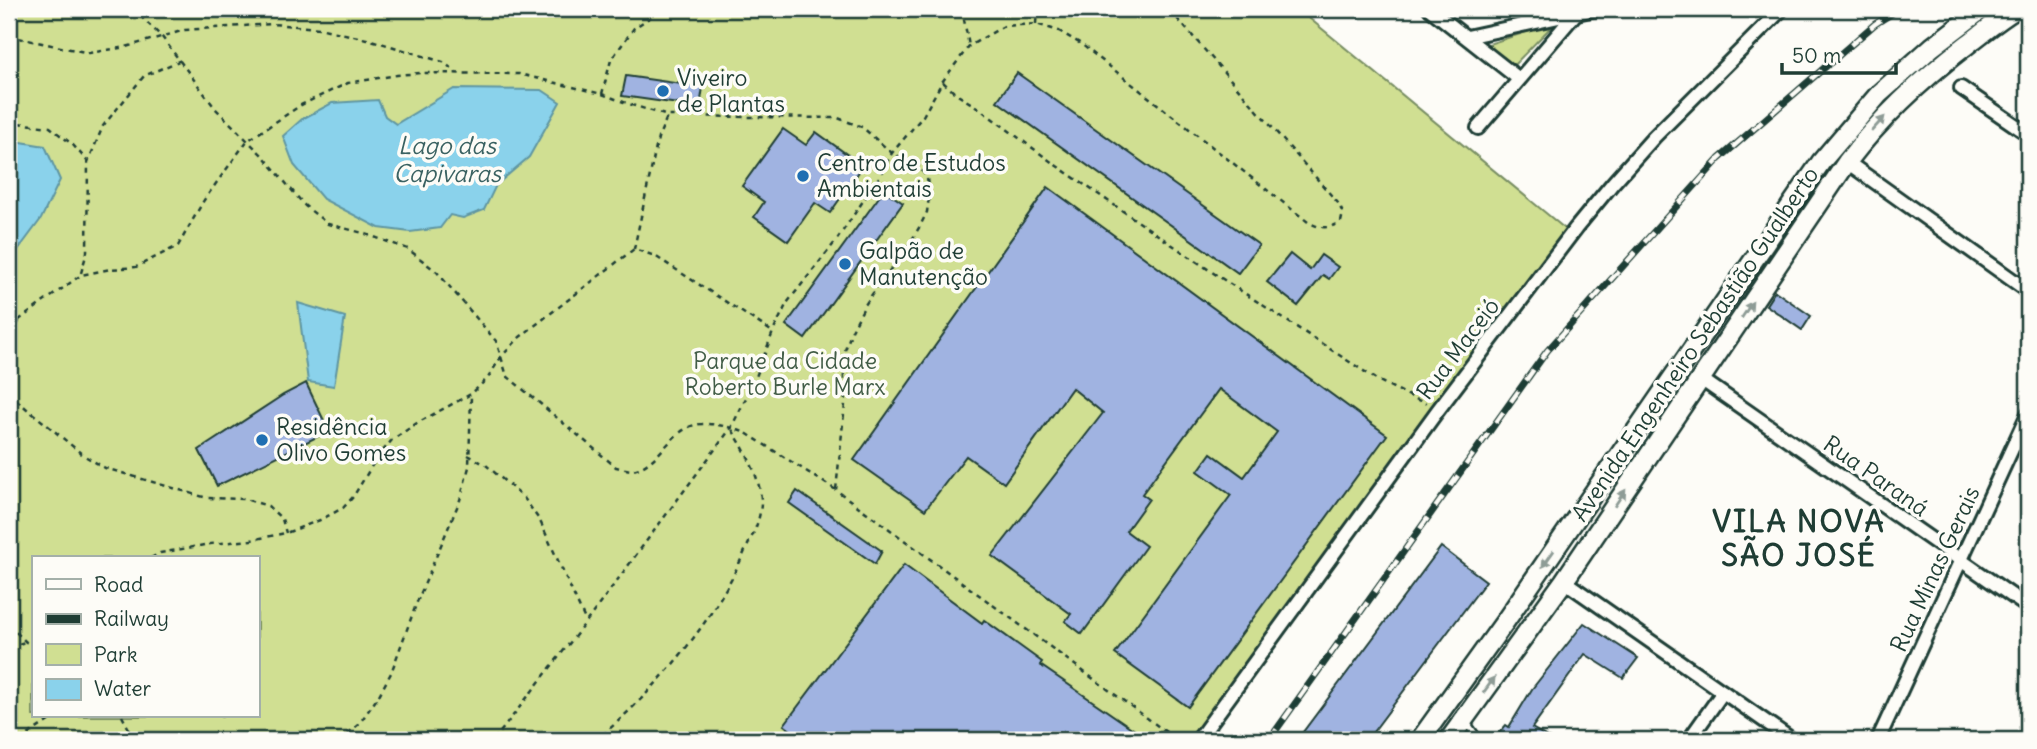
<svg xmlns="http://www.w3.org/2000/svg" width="2037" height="749" font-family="Delius,sans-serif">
  <rect width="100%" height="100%" fill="#fdfcf7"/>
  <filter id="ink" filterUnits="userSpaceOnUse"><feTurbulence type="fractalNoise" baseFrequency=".0143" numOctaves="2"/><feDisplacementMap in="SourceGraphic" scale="14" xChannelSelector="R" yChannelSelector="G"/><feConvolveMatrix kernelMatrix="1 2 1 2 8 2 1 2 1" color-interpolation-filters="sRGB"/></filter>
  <g filter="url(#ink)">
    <g fill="#d0df92" stroke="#788e63" stroke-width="2" fill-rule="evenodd">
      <path d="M9,9h1289l272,224 -370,507h-1191zM33,558h224v158h-224z"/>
      <path d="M1555,23l-44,45 -29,-22z"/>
    </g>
    <g fill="#8ad2eb" stroke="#5f96a2" stroke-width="2">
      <path d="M454,89l88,1 18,12 -31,55 -33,28 -12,25 -21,8 -13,-3 -10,13 -30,4 -31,-4 -56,-29 -29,-34 -11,-29 19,-17 30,-16 46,-3 7,16 11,8z"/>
      <path d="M9,140l36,6 15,34 -19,39 -32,43z"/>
      <path d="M298,303l47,14 -11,69 -26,-4z"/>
    </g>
    <g fill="#a0b3e1" stroke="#1f3d34" stroke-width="2">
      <path d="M1017,73l242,172 -21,28 -241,-172z"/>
      <path d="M626,76l77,11 -3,20 -78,-11z"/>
      <path d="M783,129l23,16 10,-13 47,34 -33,47 -15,-10 -27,38 -34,-24 10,-15 -22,-16z"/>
      <path d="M1048,187l339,248 -199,272 -73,-53 116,-159 -33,-24 13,-18 33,24 33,-45 -58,-43 -77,105 7,5 -23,32 20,15 -64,88 -17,-13 6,-7 -79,-58 111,-143 -31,-25 -68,95 -38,-27 -41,54 -71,-50z"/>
      <path d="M884,190l19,13 -98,136 -19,-14z"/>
      <path d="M1290,254l20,16 11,-15 17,12 -9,12 -6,-4 -25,31 -31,-24z"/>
      <path d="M1775,291l36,25 -9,14 -36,-25z"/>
      <path d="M306,383l23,48 -112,55 -18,-36 84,-55z"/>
      <path d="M797,491l85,60 -7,13 -86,-61z"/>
      <path d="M1441,547l45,34 -119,159h-70z"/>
      <path d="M904,565l78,58 2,-3 58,42 -2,3 109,75h-345l-20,-15z"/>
      <path d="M1584,623l54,35 -15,20 -38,-24 -53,74 20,12h-59l13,-15 3,2 23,-38z"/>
    </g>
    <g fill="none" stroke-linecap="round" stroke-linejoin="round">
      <defs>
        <path id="service" d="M1466,722l13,18"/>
        <g id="minor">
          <path d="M1430,9l89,70"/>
          <path d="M1467,37l128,-28"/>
          <path d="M1961,88l67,46"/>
          <path d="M1478,128l98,-115"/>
          <path d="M1847,162l181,129"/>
          <path d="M1701,379l327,228"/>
          <path d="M1564,581l228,159"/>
          <path d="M1198,740l240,-330 138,-182 37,-45 41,-46 128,-128"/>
          <path d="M1689,740l34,-48"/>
          <path d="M1878,740l150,-326"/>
        </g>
        <g id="secondary">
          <path d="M1420,740l84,-117 317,-461 58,-68 53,-47 50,-38"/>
          <path d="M1449,740l115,-159 283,-419c35,-46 75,-83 121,-118 16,-12 31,-25 48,-35"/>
        </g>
      </defs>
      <use href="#service" stroke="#1f3d34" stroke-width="11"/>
      <use href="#minor" stroke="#1f3d34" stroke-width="18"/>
      <use href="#secondary" stroke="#1f3d34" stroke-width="23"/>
      <g stroke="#1f3d34" stroke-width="2.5" stroke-dasharray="5 5" stroke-linecap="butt">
        <path d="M133,9l29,28 53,71 50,50 40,48 23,18 35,9 45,16 29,23 59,69 11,35 109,91c5,1 12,3 17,3 28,-6 39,-45 69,-46 15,-1 31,4 44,9l90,57 341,250"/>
        <path d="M962,9l7,37"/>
        <path d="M1036,24l1,-15"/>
        <path d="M9,36l80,17 37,-6 59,-17 87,-6 47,4 52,12 72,22 13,10"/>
        <path d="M943,82l13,12 21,13 80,59 158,108 164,107 47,23"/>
        <path d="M602,94l9,-34 23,-32 29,-19"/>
        <path d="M9,122l41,5 23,18 15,17"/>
        <path d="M634,249l24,-111 9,-21"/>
        <path d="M81,273l6,-21 1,-90 15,-36 41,-50 37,-16"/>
        <path d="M9,324l10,-4 62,-45 30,-6 25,-2 42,-21 26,-46 43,-59 54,-36 47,-22 49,-8 24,-2 98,1 83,20 30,11 36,11 170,2 24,9 30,26 27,13 8,12 2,19 -2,15 -7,14 -14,24 -25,31 -16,24 -13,25 -9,26 2,48 -9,86"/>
        <path d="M9,344l10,-23"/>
        <path d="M9,393l18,16 19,15 37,31 22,13 102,30 38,1 23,7 14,13 4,14"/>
        <path d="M468,455l18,10 38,33 16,23 46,101"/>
        <path d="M151,558l9,-5 50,-9 41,-4 35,-7 34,-13 23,-12 10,-11 23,-38 16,-19 25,-17 54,-29 17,-16 13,-21 19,-20 114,-88 21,7 116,75"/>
        <path d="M9,625l17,17 7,2"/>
        <path d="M9,647l16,-5"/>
        <path d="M122,716l13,24"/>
        <path d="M20,740l36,-24"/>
        <path d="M340,740l19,-16 19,-27 13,-24 26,-71 43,-102 9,-33 2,-72"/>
        <path d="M494,740l92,-118 145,-194 23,-46 19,-50 14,-29 49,-62 42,-62 14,-26 31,-37 19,-34 27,-36 35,-20 32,-2 23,7 22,13 227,178c12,7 21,7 33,0l2,-9 -5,-10 -169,-194"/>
        <path d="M594,740l5,-2c60,-51 113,-114 146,-187 8,-16 16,-32 16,-50 0,-23 -18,-55 -30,-73"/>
      </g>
      <use href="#service" stroke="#fdfcf7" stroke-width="6"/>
      <use href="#minor" stroke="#fdfcf7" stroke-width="12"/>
      <use href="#secondary" stroke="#fdfcf7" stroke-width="18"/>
      <defs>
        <path id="rail" d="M1269,740l278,-389 172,-192 156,-135 24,-15"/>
      </defs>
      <use href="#rail" stroke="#1f3d34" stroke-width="7"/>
      <use href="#rail" stroke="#fdfcf7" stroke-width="4.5" stroke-dasharray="13" stroke-linecap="butt"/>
    </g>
    <defs><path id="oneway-solid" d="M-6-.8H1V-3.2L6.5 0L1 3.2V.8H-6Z" transform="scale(1.75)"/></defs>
    <g fill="#8e9c96">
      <use href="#oneway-solid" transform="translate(1878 124) rotate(-48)"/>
      <use href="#oneway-solid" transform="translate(1747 310) rotate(-56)"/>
      <use href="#oneway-solid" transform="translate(1620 498) rotate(-56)"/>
      <use href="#oneway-solid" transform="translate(1548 559) rotate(125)"/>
      <use href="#oneway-solid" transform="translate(1489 685) rotate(-54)"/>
    </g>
  </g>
  <g fill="#1f6fb2" stroke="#fdfcf7" stroke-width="2.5">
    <circle cx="663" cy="91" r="7"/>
    <circle cx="803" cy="176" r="7"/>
    <circle cx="845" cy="264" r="7"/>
    <circle cx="262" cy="440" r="7"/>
  </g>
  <g text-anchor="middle" stroke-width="7" stroke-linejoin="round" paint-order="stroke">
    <g font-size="23" fill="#1f3d34" stroke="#fdfcf7" text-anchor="start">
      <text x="677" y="86">Viveiro<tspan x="677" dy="26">de Plantas</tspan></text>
      <text x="817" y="171">Centro de Estudos<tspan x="817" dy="26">Ambientais</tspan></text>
      <text x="859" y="259">Galpão de<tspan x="859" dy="26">Manutenção</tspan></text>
      <text x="276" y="435">Residência<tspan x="276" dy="26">Olivo Gomes</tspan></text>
    </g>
    <g font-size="23" fill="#1f3d34" stroke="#fdfcf7">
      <text transform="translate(1695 344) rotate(-56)" y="8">Avenida Engenheiro Sebastião Gualberto</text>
      <text transform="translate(1458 349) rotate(-53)" y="8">Rua Maceió</text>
      <text transform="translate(1876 476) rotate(35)" y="8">Rua Paraná</text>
      <text transform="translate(1935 569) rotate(-65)" y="8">Rua Minas Gerais</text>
    </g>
    <g font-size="23" fill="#425d47" stroke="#fdfcf7">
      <text x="785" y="369">Parque da Cidade<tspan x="785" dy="26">Roberto Burle Marx</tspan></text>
    </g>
    <g font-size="24" font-style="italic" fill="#3a6262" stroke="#fdfcf7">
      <text x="447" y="154">Lago das<tspan x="447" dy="28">Capivaras</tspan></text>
    </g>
    <g font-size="30" font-weight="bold" letter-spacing="2" fill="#1f3d34" stroke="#fdfcf7">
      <text x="1799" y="532">VILA NOVA<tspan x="1799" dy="34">SÃO JOSÉ</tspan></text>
    </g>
  </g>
  <rect width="2037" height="749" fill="none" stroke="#fdfcf7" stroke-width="35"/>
  <rect x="18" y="18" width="2002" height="714" fill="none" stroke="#1f3d34" stroke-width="2.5" filter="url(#ink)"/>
  <rect x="32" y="556" width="228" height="161" fill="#fdfcf7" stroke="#a4b0a9" stroke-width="2"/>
  <rect x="46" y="579" width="35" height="10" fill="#fdfcf7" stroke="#a4b0a9" stroke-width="2"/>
  <text x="94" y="592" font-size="21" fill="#1f3d34">Road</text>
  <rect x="46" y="614" width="35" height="10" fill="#1f3d34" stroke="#a4b0a9" stroke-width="2"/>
  <text x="94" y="626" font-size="21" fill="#1f3d34">Railway</text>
  <rect x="46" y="644" width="35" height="21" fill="#d0df92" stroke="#a4b0a9" stroke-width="2"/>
  <text x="94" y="662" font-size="21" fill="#1f3d34">Park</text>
  <rect x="46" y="679" width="35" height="21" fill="#8ad2eb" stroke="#a4b0a9" stroke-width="2"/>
  <text x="94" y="696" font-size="21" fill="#1f3d34">Water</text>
  <path d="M1782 63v10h114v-10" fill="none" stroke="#1f3d34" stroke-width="3.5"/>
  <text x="1792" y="63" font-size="21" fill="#1f3d34" stroke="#fdfcf7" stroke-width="5" paint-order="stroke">50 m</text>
</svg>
